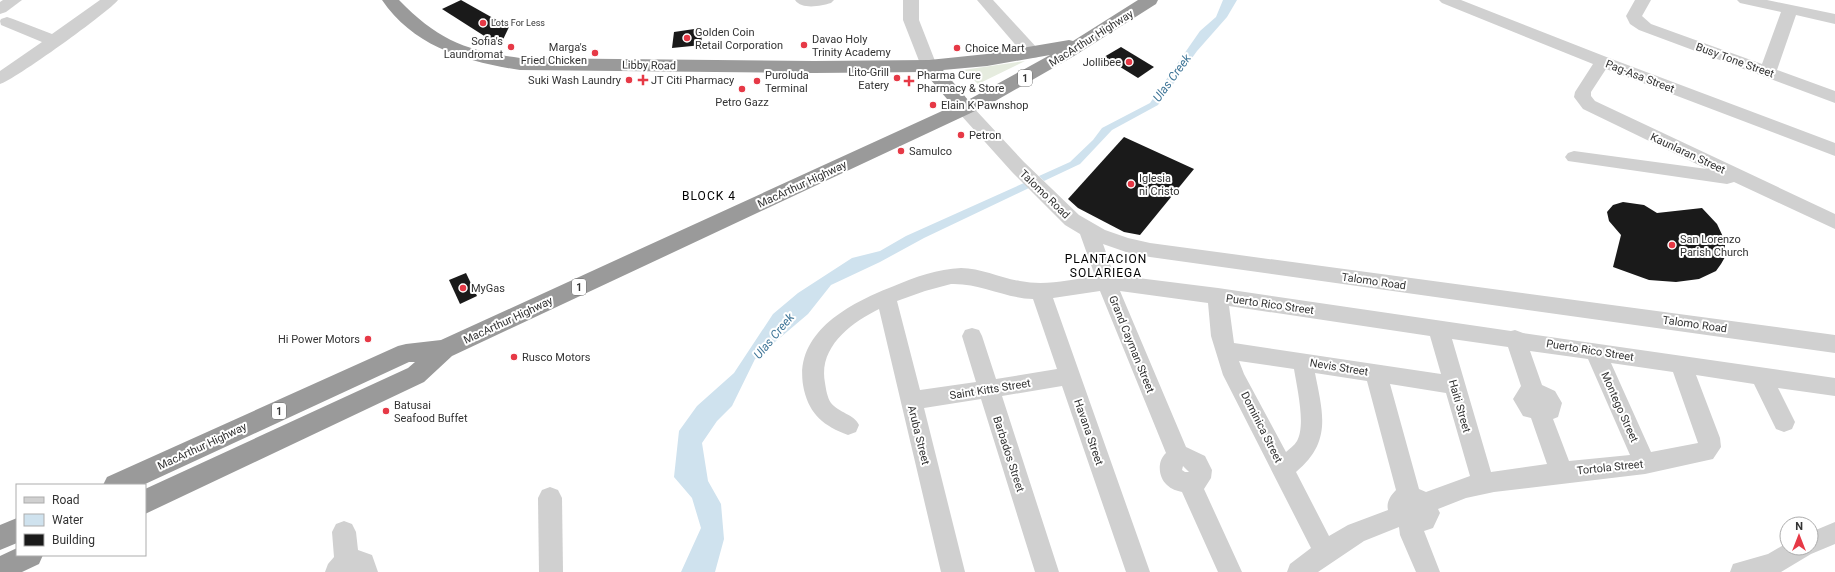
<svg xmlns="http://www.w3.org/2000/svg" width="1835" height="572" font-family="Roboto,sans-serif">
  <rect width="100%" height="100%" fill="#fff"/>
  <path fill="#e6ecdf" d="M1025,61l-47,23 -15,-14z"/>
  <g fill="#cfe2ee">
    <path d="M1223,0h14l-10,17 -30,34 -39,54 -46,25 -32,34 -36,17 -5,-5 31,-14 23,-22 9,-12 48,-25 50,-72 16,-14z"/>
    <path d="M1024,183l5,5 -105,50 -44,24 -49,23 -23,29 -53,45 -23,47 -15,15 -15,22 6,38 13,23 3,35 -9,33h-34l20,-44 -9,-30 -18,-21 5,-46 18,-25 37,-33 39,-59 25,-21 54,-35 28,-7 26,-15z"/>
  </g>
  <g fill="#1a1a1a">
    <path d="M461,0l48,27 -9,19 -58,-37z"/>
    <path d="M701,28l1,17 -30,3 2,-16z"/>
    <path d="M1121,47l33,20 -16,11 -34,-21z"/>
    <path d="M1124,137l70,32 -54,66 -16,-3 -46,-24 -10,-9z"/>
    <path d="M1623,202l21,3 13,8 45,-5 15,16 8,17v16l-4,7 -5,7 -17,8 -23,3 -27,-2 -36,-13 8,-32 -12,-14 -2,-9 6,-7z"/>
    <path d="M466,273l11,23 -17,8 -11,-24z"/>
  </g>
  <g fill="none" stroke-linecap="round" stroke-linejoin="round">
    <g fill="#d0d0d0" fill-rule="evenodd">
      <path d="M3,0h19l-16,12 -6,2v-12z"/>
      <path d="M100,0h18c-8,11 -105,81 -118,84v-13l42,-29 -41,-17 -1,-4 1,-2 6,-2 6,2 39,15z"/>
      <path d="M795,0h39l-3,3c-10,3 -29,7 -36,-3z"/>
      <path d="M903,0h16v20l18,46 -2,4 -6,1 -6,-1 -2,-4 -18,-46z"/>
      <path d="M977,0h16l45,49 2,4 -2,4 -6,1 -6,-1z"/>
      <path d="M1439,0h22l148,58 226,85v13l-229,-87 -15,23v4l4,5 240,113v15l-101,-47 -7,2 -159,-23 -3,-4 3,-4 6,-2 133,18 -124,-60 -9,-12 1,-5 18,-28 -151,-61z"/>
      <path d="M1635,0h16l-9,16 9,8 111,40 19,-52 -41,-9 -3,-3h30l68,14v10l-39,-9 -19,55 58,21v12l-196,-73 -9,-6 -4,-8z"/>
      <path d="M965,103l6,2 53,57 55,53 26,15 23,8 22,5 685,92v18l-685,-96 -24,-5 -23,-8 11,31 104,13 293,43 4,-1 8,3 312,45v18l-57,-8 17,34 -3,7 -8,3 -8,-3 -22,-45 -58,-9 24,63 1,9 -8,12 -68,15 -151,18 -28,6 -28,11 2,4 -7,15 -9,3 16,41h-24l-16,-37 -1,-8 -35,14 -46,31h-31l3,-8 21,-16 -88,-173 -12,-39 -3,-33 -88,-12 66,156 19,9 7,14 -1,8 -7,11 38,83h-24l-36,-80c-5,-1 -11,-3 -15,-7 -9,-8 -10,-24 -1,-32l-66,-162 -47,7 97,274h-24l-64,-186 -60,10 57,176h-24l-54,-173 -57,9 41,164h-24l-62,-263c-28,14 -61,38 -54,74 1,6 2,14 6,20 8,10 23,11 28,22l-3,7 -8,3c-24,-9 -38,-20 -44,-45 -13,-57 46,-87 90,-104 21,-9 44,-17 67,-18 20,0 39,10 59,13 25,5 50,-1 75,-5l-15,-42 -15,-9 -53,-53 -53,-59 -3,-4 3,-4zM951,284c30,-1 53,14 82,15l24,70 -61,10 -14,-43 -3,-6 -7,-2 -7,2 -3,6 14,46 -56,8 -23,-89 28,-10zM1229,306l201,30 11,38 -207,-31zM1452,339l56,8 13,39 -8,13 10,17 8,2 16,46 -56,8zM1530,351l58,8 42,96 -61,6 -16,-42 5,-2 4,-14 -7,-12 -13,-6zM1239,361l55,8c3,19 12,56 3,72 -3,5 -8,8 -11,11l-42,-78zM1611,363l62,9 25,71 -47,9zM1315,373l52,8 29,109c-5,5 -10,12 -8,20l-40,15 -19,11 -33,-64c36,-30 27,-58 19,-99zM1390,384l56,9 24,83 -44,16 -7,-3zM1183,466l6,6h-4l-3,-2z"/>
      <path d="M550,487l8,3 4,8 1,74h-24l-1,-74 4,-8z"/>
      <path d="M344,521l8,3 4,8 2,18 14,5 6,17h-53l3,-8 6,-7 -2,-25 4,-8z"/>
      <path d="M1835,522v22l-24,10 -30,18h-51l3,-8 35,-10 19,-11v5h24v-16z"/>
    </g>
    <g fill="#9a9a9a" fill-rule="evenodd">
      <path d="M382,0h17c39,40 67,51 121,58l294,3 115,-1 58,-6 82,-14 4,1 65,-41h20l-2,4 -82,52 -84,48 -538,252 -28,26 -279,132v-25l263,-121 7,-6h-6l-266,123h-40l4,-8 291,-131 8,-2 35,-4 512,-234 -29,-34 -110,1 -294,-3c-53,-8 -106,-23 -138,-70zM1050,55l-82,45 -25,-30 44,-4z"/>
      <path d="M17,518v25l-17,7v-25z"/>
      <path d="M17,548v7h26l-4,9 -17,8h-22v-16z"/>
    </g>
  </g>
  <g fill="#e63946" stroke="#fff" stroke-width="1.5">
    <circle cx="483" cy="23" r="4"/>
    <circle cx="687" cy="38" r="4"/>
    <circle cx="804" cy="45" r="4"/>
    <circle cx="511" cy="47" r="4"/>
    <circle cx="957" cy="48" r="4"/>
    <circle cx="595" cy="53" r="4"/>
    <circle cx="1129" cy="62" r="4"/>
    <circle cx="897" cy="78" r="4"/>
    <circle cx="629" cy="80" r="4"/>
    <path d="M641 74h4v4h4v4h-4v4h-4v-4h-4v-4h4z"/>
    <circle cx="757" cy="81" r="4"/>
    <path d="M907 75h4v4h4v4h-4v4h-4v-4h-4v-4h4z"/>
    <circle cx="742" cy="89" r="4"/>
    <circle cx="933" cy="105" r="4"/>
    <circle cx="961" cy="135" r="4"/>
    <circle cx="901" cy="151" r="4"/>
    <circle cx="1131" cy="184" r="4"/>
    <circle cx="1672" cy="245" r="4"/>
    <circle cx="463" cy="288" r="4"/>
    <circle cx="368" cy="339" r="4"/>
    <circle cx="514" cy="357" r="4"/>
    <circle cx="386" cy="411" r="4"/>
  </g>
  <g text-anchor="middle" stroke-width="4" stroke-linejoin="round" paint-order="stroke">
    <g font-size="9" fill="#333" stroke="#fff" text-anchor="start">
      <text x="491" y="26">Lots For Less</text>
    </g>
    <g fill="#fff" stroke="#707070" stroke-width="1">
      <rect x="1018" y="70" width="14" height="16" rx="3"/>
      <rect x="572" y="279" width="14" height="16" rx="3"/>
      <rect x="272" y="403" width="14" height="16" rx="3"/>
    </g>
    <g font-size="10" font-weight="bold" fill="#333">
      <text x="1025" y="82">1</text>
      <text x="579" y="291">1</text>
      <text x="279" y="415">1</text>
    </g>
    <g font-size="11" fill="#333" stroke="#fff" text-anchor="start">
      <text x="695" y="36">Golden Coin<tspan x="695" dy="13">Retail Corporation</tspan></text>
      <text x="812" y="43">Davao Holy<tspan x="812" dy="13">Trinity Academy</tspan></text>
      <text x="503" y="45" text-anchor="end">Sofia's<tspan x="503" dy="13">Laundromat</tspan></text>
      <text x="587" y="51" text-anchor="end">Marga's<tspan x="587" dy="13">Fried Chicken</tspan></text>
      <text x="965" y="52">Choice Mart</text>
      <text x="1121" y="66" text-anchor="end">Jollibee</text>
      <text x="889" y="76" text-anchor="end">Lito-Grill<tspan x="889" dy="13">Eatery</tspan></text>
      <text x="765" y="79">Puroluda<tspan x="765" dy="13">Terminal</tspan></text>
      <text x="917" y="79">Pharma Cure<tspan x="917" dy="13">Pharmacy &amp; Store</tspan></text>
      <text x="621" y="84" text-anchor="end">Suki Wash Laundry</text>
      <text x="651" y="84">JT Citi Pharmacy</text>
      <text x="742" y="106" text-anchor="middle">Petro Gazz</text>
      <text x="941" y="109">Elain K Pawnshop</text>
      <text x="969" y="139">Petron</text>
      <text x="909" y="155">Samulco</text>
      <text x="1139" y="182">Iglesia<tspan x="1139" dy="13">ni Cristo</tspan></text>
      <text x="1680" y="243">San Lorenzo<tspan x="1680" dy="13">Parish Church</tspan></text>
      <text x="471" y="292">MyGas</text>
      <text x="360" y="343" text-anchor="end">Hi Power Motors</text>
      <text x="522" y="361">Rusco Motors</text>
      <text x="394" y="409">Batusai<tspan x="394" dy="13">Seafood Buffet</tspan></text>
    </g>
    <g font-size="11" fill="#333" stroke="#fff">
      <text transform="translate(1091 38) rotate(-32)" y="4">MacArthur Highway</text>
      <text transform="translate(1735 60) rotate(20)" y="4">Busy Tone Street</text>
      <text transform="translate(649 65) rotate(1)" y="4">Libby Road</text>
      <text transform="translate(1640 76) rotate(21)" y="4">Pag-Asa Street</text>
      <text transform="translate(1688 153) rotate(25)" y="4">Kaunlaran Street</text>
      <text transform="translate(802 184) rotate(-25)" y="4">MacArthur Highway</text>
      <text transform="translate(1045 194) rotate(44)" y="4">Talomo Road</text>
      <text transform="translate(1374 281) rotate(8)" y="4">Talomo Road</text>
      <text transform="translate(1270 304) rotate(8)" y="4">Puerto Rico Street</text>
      <text transform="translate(508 320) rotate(-25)" y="4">MacArthur Highway</text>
      <text transform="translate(1695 324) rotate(8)" y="4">Talomo Road</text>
      <text transform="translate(1132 344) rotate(68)" y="4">Grand Cayman Street</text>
      <text transform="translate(1590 350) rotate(9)" y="4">Puerto Rico Street</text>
      <text transform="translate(1339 367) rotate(9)" y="4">Nevis Street</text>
      <text transform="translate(990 389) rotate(-9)" y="4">Saint Kitts Street</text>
      <text transform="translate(1460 406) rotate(74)" y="4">Haiti Street</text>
      <text transform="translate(1620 407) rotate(66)" y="4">Montego Street</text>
      <text transform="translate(1262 427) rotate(63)" y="4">Dominica Street</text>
      <text transform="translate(1089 432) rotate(71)" y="4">Havana Street</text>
      <text transform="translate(919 435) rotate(76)" y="4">Aruba Street</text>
      <text transform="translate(202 446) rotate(-25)" y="4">MacArthur Highway</text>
      <text transform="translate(1009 454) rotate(72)" y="4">Barbados Street</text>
      <text transform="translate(1610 467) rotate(-6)" y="4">Tortola Street</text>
    </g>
    <g font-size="12" font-style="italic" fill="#3f7597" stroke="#fff">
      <text transform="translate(1172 78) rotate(-54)" y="4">Ulas Creek</text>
      <text transform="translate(774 336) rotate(-50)" y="4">Ulas Creek</text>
    </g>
    <g font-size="12" letter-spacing="1" fill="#000" stroke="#fff">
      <text x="709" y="200">BLOCK 4</text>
      <text x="1106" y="263">PLANTACION<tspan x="1106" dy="14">SOLARIEGA</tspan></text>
    </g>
  </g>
  <rect x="16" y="484" width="130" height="72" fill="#ffffff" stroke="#adadad"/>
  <rect x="24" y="497" width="20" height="6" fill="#d0d0d0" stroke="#adadad"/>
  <text x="52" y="504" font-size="12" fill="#333333">Road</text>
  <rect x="24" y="514" width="20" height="12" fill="#cfe2ee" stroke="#adadad"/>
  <text x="52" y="524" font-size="12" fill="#333333">Water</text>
  <rect x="24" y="534" width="20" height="12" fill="#1a1a1a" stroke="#adadad"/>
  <text x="52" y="544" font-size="12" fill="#333333">Building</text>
  <g transform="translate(1799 536)"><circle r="19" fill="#ffffff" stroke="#adadad"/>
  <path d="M0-3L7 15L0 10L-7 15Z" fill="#e63946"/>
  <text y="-6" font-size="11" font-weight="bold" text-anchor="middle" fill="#333333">N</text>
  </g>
</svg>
